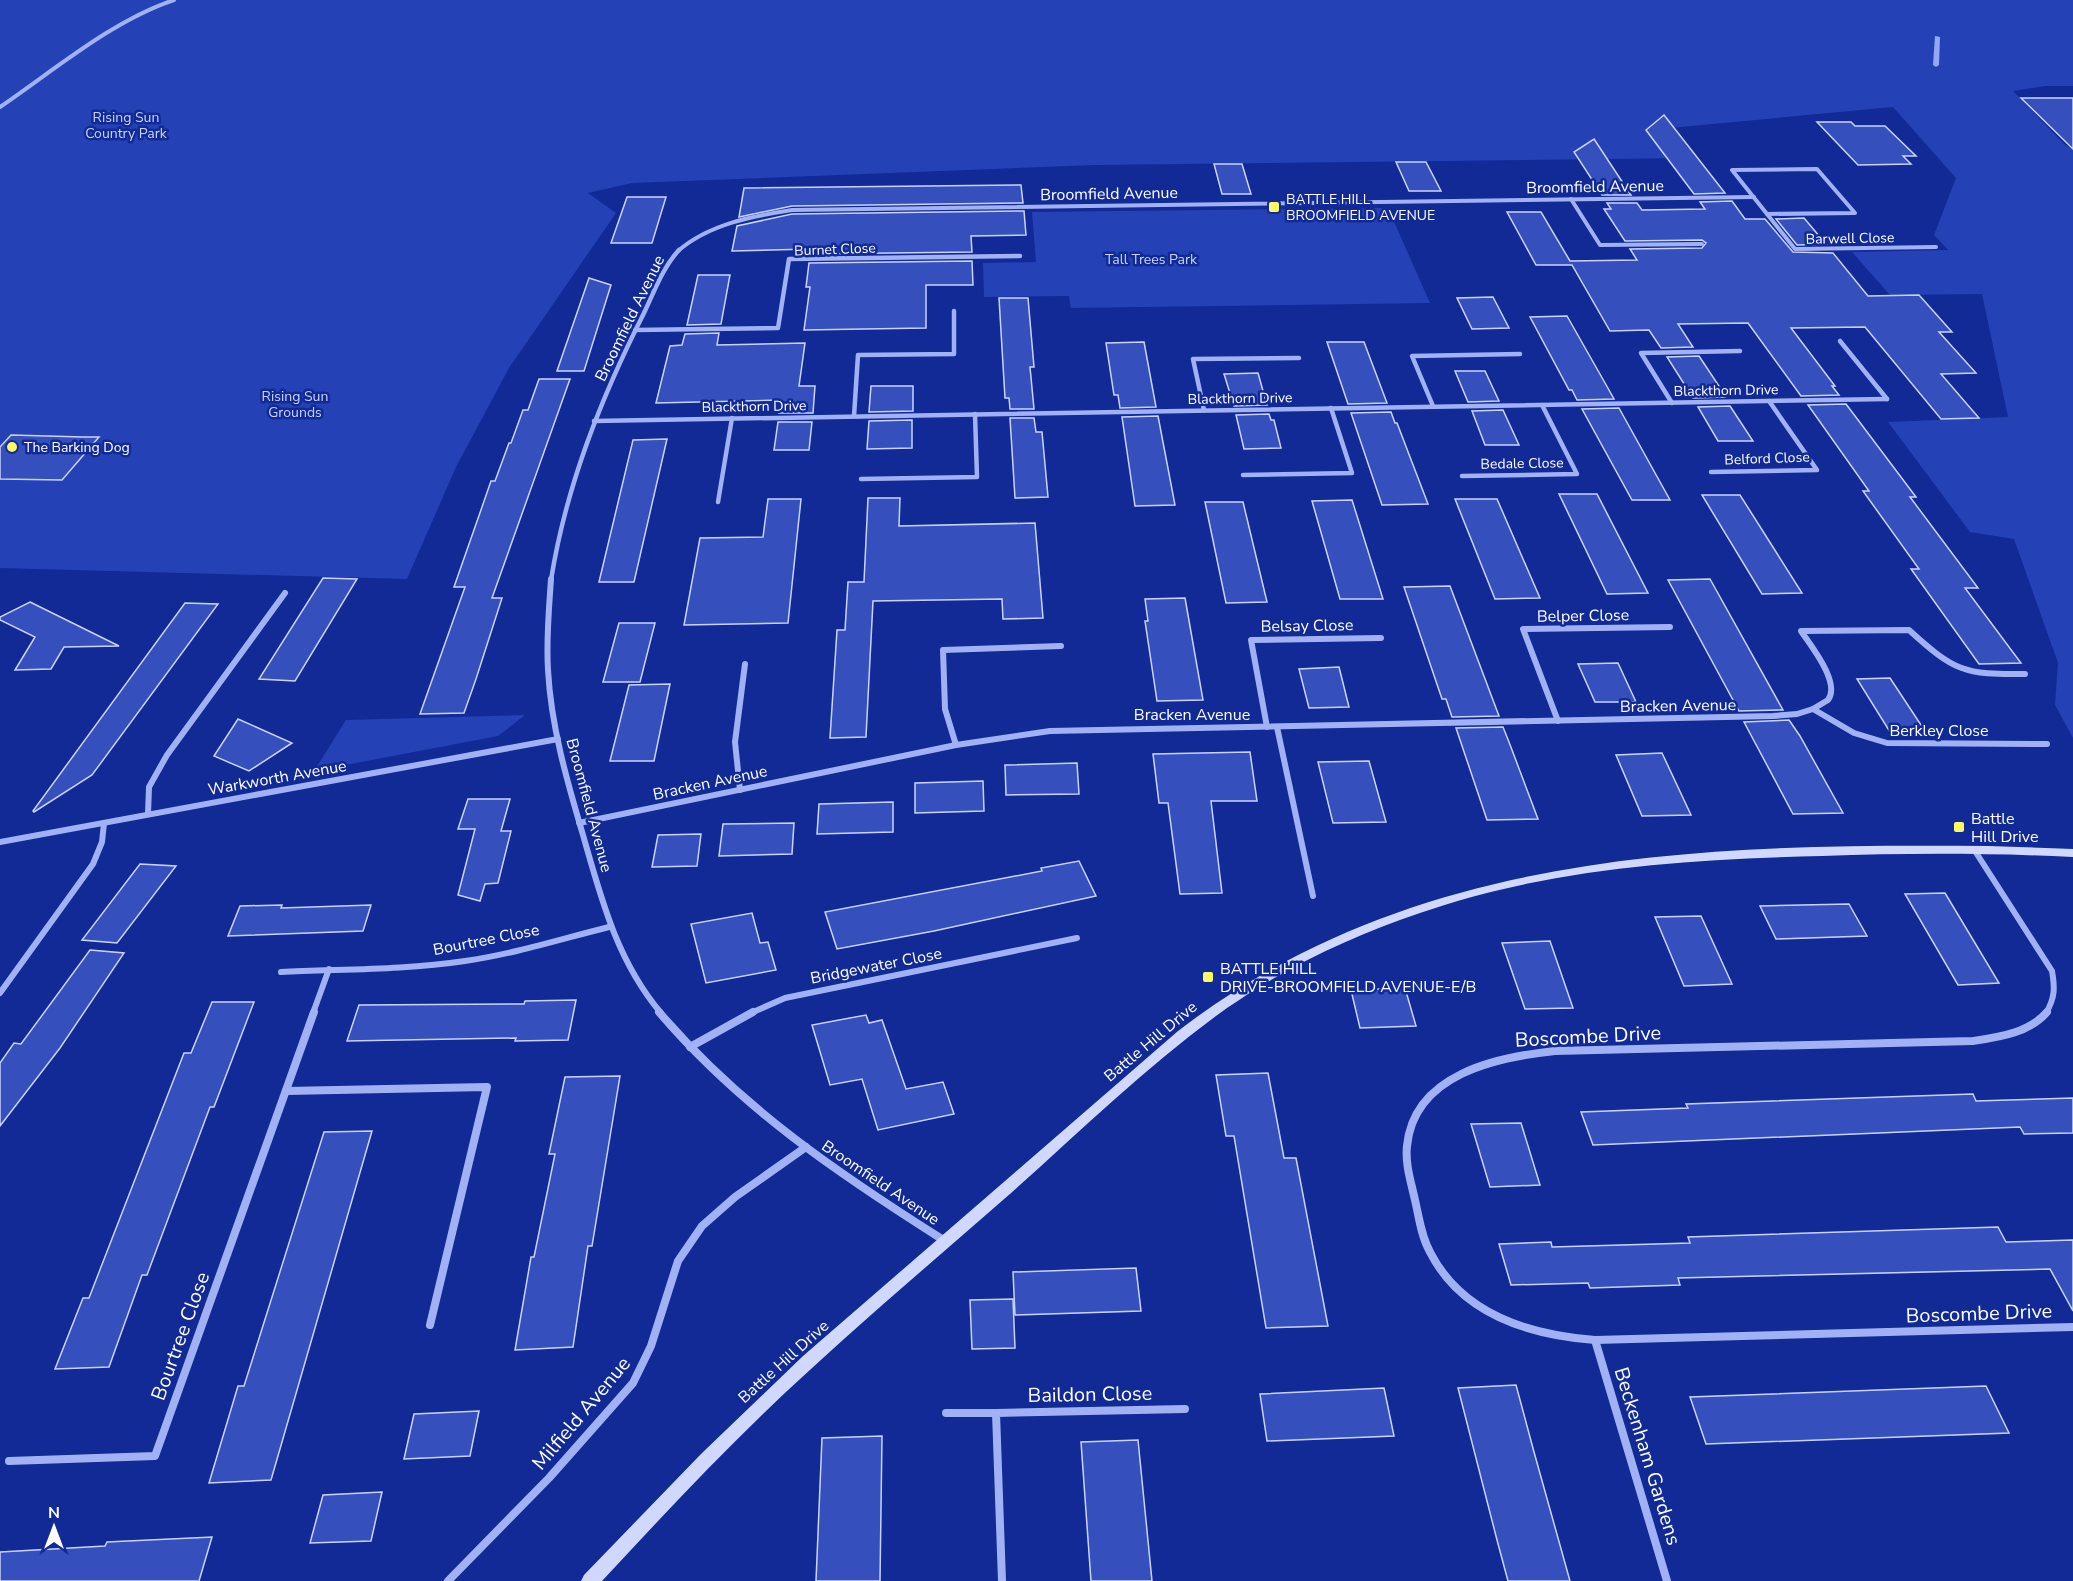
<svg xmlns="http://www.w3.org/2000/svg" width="2073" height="1581" font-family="'Nunito Sans',sans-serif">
  <rect width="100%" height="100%" fill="#112a96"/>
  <g fill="#2441b6">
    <path d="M0,0h2073v86h-27l-33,5 51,53 9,5v589l-18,-33 3,-42 -44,-124 -44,-7 -82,-110 120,-5 -26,-123 -92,1 -38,-43 96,-2 -14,-15 22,-57 -63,-71 -223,21 23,30 -597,7 -464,18 -44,10 28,20 -107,155 -53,99 -49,112 -407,-11z"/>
    <path d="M1388,208l42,95 -359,5 -2,-12 -85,1 -1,-34 53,-1 -4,-50z"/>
    <path d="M525,715l-27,21 -184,35 32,-51z"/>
  </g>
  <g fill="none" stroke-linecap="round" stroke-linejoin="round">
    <path fill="#92a8f7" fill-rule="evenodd" d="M1935,36l5,1 -1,28 -3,2 -3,-2z"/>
  </g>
  <g fill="#3550bd" stroke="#c9d4fe" stroke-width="1.5">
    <path d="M2021,98h52v51z"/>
    <path d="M1664,115l61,78 -31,1 -48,-64z"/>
    <path d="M1817,122h34l4,4h30l31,30h-13l8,8 -53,1z"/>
    <path d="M1594,139l37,56h-29l-28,-43z"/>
    <path d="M1396,162h30l15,29h-32z"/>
    <path d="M1214,164h28l9,30h-29z"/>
    <path d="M1021,185l2,18 -231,3 -53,11 5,-29z"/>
    <path d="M627,197h39l-14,46h-41z"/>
    <path d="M1732,201l13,18h20l28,33 40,1 35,43 51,-1 33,37h-13l37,41 -35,1 38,44 -38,1 -76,-92 -74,1 44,58h-3l7,9 -38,1 -53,-73 -70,1 15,23 -32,1 -12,-18 -39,1 -38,-66h-36l-29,-53h34l29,49 67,-1 -7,-11 72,-1 4,-5 -4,-3 -77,1 -21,-32h7l-4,-6h30l5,7 63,-1 -5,-7z"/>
    <path d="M1024,211l2,24 -55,1 1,16 -163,2 1,-5 -78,2 5,-25 55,-12z"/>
    <path d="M1804,218l22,26 -29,1 -21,-26z"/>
    <path d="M972,261l1,24h-47v43l-122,2 6,-43h-4l3,-24z"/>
    <path d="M698,275h32l-9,49 -34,1z"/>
    <path d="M589,278l22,7 -27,86h-27z"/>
    <path d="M1493,297l16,31 -37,1 -15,-31z"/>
    <path d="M999,298h29l6,69h-4l4,42h-24l-1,-11h-4z"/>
    <path d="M1567,316l42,74 5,9 -37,1 -5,-10h-3l-39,-73z"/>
    <path d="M719,333l-2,12 88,-2 -6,43h16l-2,27h-34l2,-13 -125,3 14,-57 12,-1 3,-11z"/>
    <path d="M1144,342l12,65 -36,1 -2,-13h-4l-8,-52z"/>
    <path d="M1327,342h37l23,61 -39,1z"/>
    <path d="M1699,356l24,36 2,5 -32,1 -26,-41z"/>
    <path d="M1455,371h30l14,30 -31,1z"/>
    <path d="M1258,373l9,32 -33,1 -10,-32z"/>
    <path d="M539,379h31l-78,219h10l-26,81 -12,34 -44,1 45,-127h-11l28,-80 9,-26h4l14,-38h2l12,-33h5z"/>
    <path d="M871,386h42v25l-44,1z"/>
    <path d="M1846,404l70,93h-6l68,91h-13l56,75 -42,1 -68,-95h8l-56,-78h6l-61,-86z"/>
    <path d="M1730,406l23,35h-35l-20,-34z"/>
    <path d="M1619,408l51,92h-38l-50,-91z"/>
    <path d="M1503,410l16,35h-34l-13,-34z"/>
    <path d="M1391,412l4,11h2l31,81 -46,1 -31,-92z"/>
    <path d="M1269,414l2,6h3l7,28 -37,1 -8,-34z"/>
    <path d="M1158,416l17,89 -40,1 -13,-89z"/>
    <path d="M1010,418h24l2,14h6l6,65 -33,1z"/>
    <path d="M912,420v28l-45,1 2,-28z"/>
    <path d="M778,422h34l-3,28h-35z"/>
    <path d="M11,435l72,2h16l-37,43 -62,-1v-32z"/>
    <path d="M667,439l-33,143h-35l34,-142z"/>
    <path d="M1559,494h38l51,99 -41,1z"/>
    <path d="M1702,495h38l62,98 -40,1z"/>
    <path d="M868,498h32l-1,28 136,-3 8,95 -40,1 -1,-20 -129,2 -7,136 -36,1 7,-108h8l3,-48h16z"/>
    <path d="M768,499h33l-13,124 -104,2 16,-87 63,-1z"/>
    <path d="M1455,499h42l43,99 -45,1z"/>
    <path d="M1352,500l31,99h-43l-28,-98z"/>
    <path d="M1205,502h38l24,100 -41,1z"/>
    <path d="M323,578l34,1 -62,102 -36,-2z"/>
    <path d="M1710,579l73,131 -44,1 -71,-131z"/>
    <path d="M1450,586l49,130 -47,1 -6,-18h-4l-38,-112z"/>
    <path d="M1185,598l18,102 -46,1 -12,-80h3l-3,-22z"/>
    <path d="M30,602l89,44 -55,1 -13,22 -36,1 20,-33 -35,-17v-3z"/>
    <path d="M185,603l33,1 -126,171 -58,37 -1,-1z"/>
    <path d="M619,623h36l-15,59h-37z"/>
    <path d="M1618,663l18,39h-41l-17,-38z"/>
    <path d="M1339,667l10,40 -40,1 -10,-39z"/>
    <path d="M1890,678l35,53 -35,1 -33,-53z"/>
    <path d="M670,684l-16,77h-44l19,-76z"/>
    <path d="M238,719l54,24 -43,28 -35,-15z"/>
    <path d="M1789,720l11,16 43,77 -50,1 -49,-92z"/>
    <path d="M1503,727l6,15 29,77 -51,1 -31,-92z"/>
    <path d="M1250,752l7,49h-46l11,92 -42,1 -12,-91h-9l-6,-49z"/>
    <path d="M1662,753l29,62 -49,1 -26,-61z"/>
    <path d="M1369,761l17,61 -53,1 -15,-61z"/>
    <path d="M1077,763l2,31 -73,1 -1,-30z"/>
    <path d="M983,781l1,30 -69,2v-30z"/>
    <path d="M468,799h42l-9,32h10l-13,52 -13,1 -5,17 -22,-6 17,-66h-17z"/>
    <path d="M893,802v30l-76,2 2,-30z"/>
    <path d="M794,823l-2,31 -73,2 4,-32z"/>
    <path d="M701,834l-4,32 -45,1 6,-32z"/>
    <path d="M1079,861l17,35 -162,35 -97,18 -12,-37 217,-41 -1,-3z"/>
    <path d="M140,864l36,2 -59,77 -35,-3z"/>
    <path d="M1945,893l54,90 -41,2 -53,-91z"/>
    <path d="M1849,904l18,32 -91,3 -16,-33z"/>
    <path d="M282,905l-1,3 90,-3 -8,26 -135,5 12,-30z"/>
    <path d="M752,913l8,30 8,-1 8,28 -70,13 -15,-59z"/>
    <path d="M1701,916l31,68 -48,2 -29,-69z"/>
    <path d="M1550,941l23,67 -48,1 -23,-66z"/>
    <path d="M90,950l34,3 -64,95 -60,78v-63l14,-20 7,1z"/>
    <path d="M1405,988l11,38 -56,2 -9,-38z"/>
    <path d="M576,1000l-8,40 -53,1 1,-3 -169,3 12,-36 165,-1 1,-3z"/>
    <path d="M212,1002h42l-40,105h-4l-63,168h-5l-33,92 -54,2 28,-71h6l95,-245h7z"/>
    <path d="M866,1015l3,8 13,-3 24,69 37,-7 11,32 -76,16 -16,-51 -32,6 -18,-60z"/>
    <path d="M1268,1073l16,85h12l32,168 -62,2 -32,-192h-8l-10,-61z"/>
    <path d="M620,1076l-28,170h-4l-15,101 -58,3 16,-93h3l21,-103h-6l16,-77z"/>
    <path d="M1973,1094l3,7 97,-3v35l-49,1 -4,-7 -427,18 -12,-33 107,-4 -2,-4z"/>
    <path d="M1521,1123l19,62 -50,2 -19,-63z"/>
    <path d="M372,1131l-101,349 -62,3 29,-97h6l80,-254z"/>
    <path d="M1998,1227l8,15 67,-2v71l-23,-42 -372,9 2,7 -90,3 -2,-5 -77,2 -12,-41 52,-2 1,5 138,-4 -2,-6z"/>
    <path d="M1136,1268l5,43 -126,4 -2,-43z"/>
    <path d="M1013,1299l2,49 -43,1 -2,-49z"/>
    <path d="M1516,1385l18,67 36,129h-62l-11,-41 -39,-152z"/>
    <path d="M1986,1386l23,47 -303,11 -16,-47z"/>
    <path d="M1384,1388l10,48 -127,5 -7,-47z"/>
    <path d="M479,1411l-9,45 -66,3 10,-45z"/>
    <path d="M882,1436l-2,145h-64l6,-143z"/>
    <path d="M1138,1440l14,141h-61l-10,-139z"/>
    <path d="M382,1492l-11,49 -61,2 13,-48z"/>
    <path d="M212,1537l-13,44h-199v-29l105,-6 2,-4z"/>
  </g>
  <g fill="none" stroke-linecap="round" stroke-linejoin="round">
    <g stroke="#a1b2f4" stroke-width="4">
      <path d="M0,107c53,-36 113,-87 174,-107"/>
      <path d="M1817,169l38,44 -88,1 -35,-44z"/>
      <path d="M1571,199l29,46 102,-1"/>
      <path d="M1767,214l28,35 141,-2"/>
      <path d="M678,251c31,-27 75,-35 114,-41l962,-13"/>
    </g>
    <g stroke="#a1b2f4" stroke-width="4.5">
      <path d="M635,330l143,-2 11,-69 231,-3"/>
      <path d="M1840,341l47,58"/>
      <path d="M1672,403l-31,-50 99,-2"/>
      <path d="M1433,406l-21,-50 108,-2"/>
      <path d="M1204,410l-11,-51 106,-1"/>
      <path d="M854,416l4,-61 96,-1v-43"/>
      <path d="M594,421l1293,-22"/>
      <path d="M1711,472l106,-2 -48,-69"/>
      <path d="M1243,475l109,-2 -21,-65"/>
      <path d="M1462,476l115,-2 -35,-69"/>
      <path d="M861,479l116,-2 -2,-63"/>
      <path d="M718,502l14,-84"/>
      <path d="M551,580c15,-94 50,-182 93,-267 10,-21 19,-46 35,-63"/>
    </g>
    <g stroke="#a1b2f4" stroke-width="6">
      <path d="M551,579c-2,30 -5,60 -3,91 3,56 19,111 35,165 18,63 34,126 78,178"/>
      <path d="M2025,674c-61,1 -71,-3 -116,-44l-108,1c10,15 40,52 27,69l-15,9 41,24 33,10 160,1"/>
      <path d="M1558,721l-35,-92 147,-2"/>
      <path d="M1267,727l-16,-87 130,-2"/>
      <path d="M1277,727l36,169"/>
      <path d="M956,745l-11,-36 -2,-59 118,-4"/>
      <path d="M740,790l-5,-48 10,-78"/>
      <path d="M148,814l1,-27 18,-32 118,-162"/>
      <path d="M579,823l377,-78 94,-14 723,-15 24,-2 16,-5"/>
      <path d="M0,842l558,-103"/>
      <path d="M1975,851l77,120c3,17 3,27 -6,42"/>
      <path d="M281,972c61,-3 123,-2 184,-11 49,-7 96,-22 144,-34"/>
      <path d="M0,993l93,-129 9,-22 2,-19"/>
      <path d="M313,1013l16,-44"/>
      <path d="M751,1013l34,-15 292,-60"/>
    </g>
    <g stroke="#a1b2f4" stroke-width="8">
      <path d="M659,1012c82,96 180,162 286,229"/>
      <path d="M2047,1012c-18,21 -48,25 -74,29l-418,10c-58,6 -141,23 -148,95 -2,18 4,36 8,54 4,17 6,36 15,52 32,63 99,83 165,88l478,-13"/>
      <path d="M690,1047l63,-35"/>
      <path d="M286,1091l201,-4 -57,238"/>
      <path d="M1595,1340l72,241"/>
      <path d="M946,1413h50"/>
      <path d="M9,1461l146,-5 159,-444"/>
      <path d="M448,1581l101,-103 84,-95 18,-37 27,-85 24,-35 33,-29 71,-50"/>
      <path d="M1002,1581l-6,-168 189,-4"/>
    </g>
    <path fill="#d0d9fd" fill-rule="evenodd" d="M1988,846l85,3v8c-84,-4 -167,-4 -251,-1 -135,3 -273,12 -402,57 -68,23 -134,54 -193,95 -80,57 -150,127 -224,192 -80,70 -162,139 -239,213 -56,54 -109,111 -162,168h-21l3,-6 117,-121 102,-98 375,-325c236,-182 526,-187 810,-185z"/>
  </g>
  <g fill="#fff863" stroke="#112a96" stroke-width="2">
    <rect x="1268" y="201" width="12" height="12" rx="3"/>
    <circle cx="12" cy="447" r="6"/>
    <rect x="1953" y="821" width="12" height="12" rx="3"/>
    <rect x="1202" y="971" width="12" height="12" rx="3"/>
  </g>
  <g text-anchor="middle" stroke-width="5" stroke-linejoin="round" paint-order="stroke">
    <g font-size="14" fill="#c9d4fe" stroke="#112a96">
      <text x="126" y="122">Rising Sun<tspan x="126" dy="16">Country Park</tspan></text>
      <text x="1151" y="264">Tall Trees Park</text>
      <text x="295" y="401">Rising Sun<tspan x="295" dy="16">Grounds</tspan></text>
    </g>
    <g font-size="14" fill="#fff" stroke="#112a96" text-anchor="start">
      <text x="1286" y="204">BATTLE HILL<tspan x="1286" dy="16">BROOMFIELD AVENUE</tspan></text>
      <text x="24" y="452">The Barking Dog</text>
    </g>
    <g font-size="14" fill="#fff" stroke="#112a96">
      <text transform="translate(1850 238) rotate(-1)" y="5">Barwell Close</text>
      <text transform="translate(835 249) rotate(-2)" y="5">Burnet Close</text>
      <text transform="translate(1726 390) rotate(-1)" y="5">Blackthorn Drive</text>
      <text transform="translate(1240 398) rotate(-1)" y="5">Blackthorn Drive</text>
      <text transform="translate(754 406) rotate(-1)" y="5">Blackthorn Drive</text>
      <text transform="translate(1767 458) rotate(-2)" y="5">Belford Close</text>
      <text transform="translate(1522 463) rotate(-1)" y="5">Bedale Close</text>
    </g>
    <g font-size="16" fill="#fff" stroke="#112a96">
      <text transform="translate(1595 186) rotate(-1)" y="6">Broomfield Avenue</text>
      <text transform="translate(1109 193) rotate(-1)" y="6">Broomfield Avenue</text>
      <text transform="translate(629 318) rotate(-64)" y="6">Broomfield Avenue</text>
      <text transform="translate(1583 615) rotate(-1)" y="6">Belper Close</text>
      <text transform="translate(1307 625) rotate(-1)" y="6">Belsay Close</text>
      <text transform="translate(1678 705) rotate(-1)" y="6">Bracken Avenue</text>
      <text x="1192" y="720">Bracken Avenue</text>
      <text x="1939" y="736">Berkley Close</text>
      <text transform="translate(277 777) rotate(-10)" y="6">Warkworth Avenue</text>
      <text transform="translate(710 782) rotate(-12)" y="6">Bracken Avenue</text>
      <text transform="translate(590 805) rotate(75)" y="6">Broomfield Avenue</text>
      <text transform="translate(486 939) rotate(-11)" y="6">Bourtree Close</text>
      <text transform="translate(876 965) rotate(-11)" y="6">Bridgewater Close</text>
      <text transform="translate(1150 1041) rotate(-40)" y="6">Battle Hill Drive</text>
      <text transform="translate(881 1182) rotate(34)" y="6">Broomfield Avenue</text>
      <text transform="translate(783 1361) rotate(-42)" y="6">Battle Hill Drive</text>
    </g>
    <g font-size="16" fill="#fff" stroke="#112a96" text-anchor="start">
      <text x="1971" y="824">Battle<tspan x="1971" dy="18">Hill Drive</tspan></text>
      <text x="1220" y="974">BATTLE HILL<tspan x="1220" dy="18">DRIVE-BROOMFIELD AVENUE-E/B</tspan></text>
    </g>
    <g font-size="20" fill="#fff" stroke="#112a96">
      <text transform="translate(1588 1036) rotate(-3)" y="7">Boscombe Drive</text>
      <text transform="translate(1979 1313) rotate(-2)" y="7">Boscombe Drive</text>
      <text transform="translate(180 1336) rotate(-70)" y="7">Bourtree Close</text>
      <text transform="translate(1090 1394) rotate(-1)" y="7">Baildon Close</text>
      <text transform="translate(581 1413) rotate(-50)" y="7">Milfield Avenue</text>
      <text transform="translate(1648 1456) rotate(73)" y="7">Beckenham Gardens</text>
    </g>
  </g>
  <g transform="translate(54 1527)" stroke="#112a96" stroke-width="4.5" paint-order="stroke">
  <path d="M0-4.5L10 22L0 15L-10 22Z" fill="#ffffff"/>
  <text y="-9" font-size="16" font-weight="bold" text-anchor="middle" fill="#ffffff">N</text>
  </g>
</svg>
